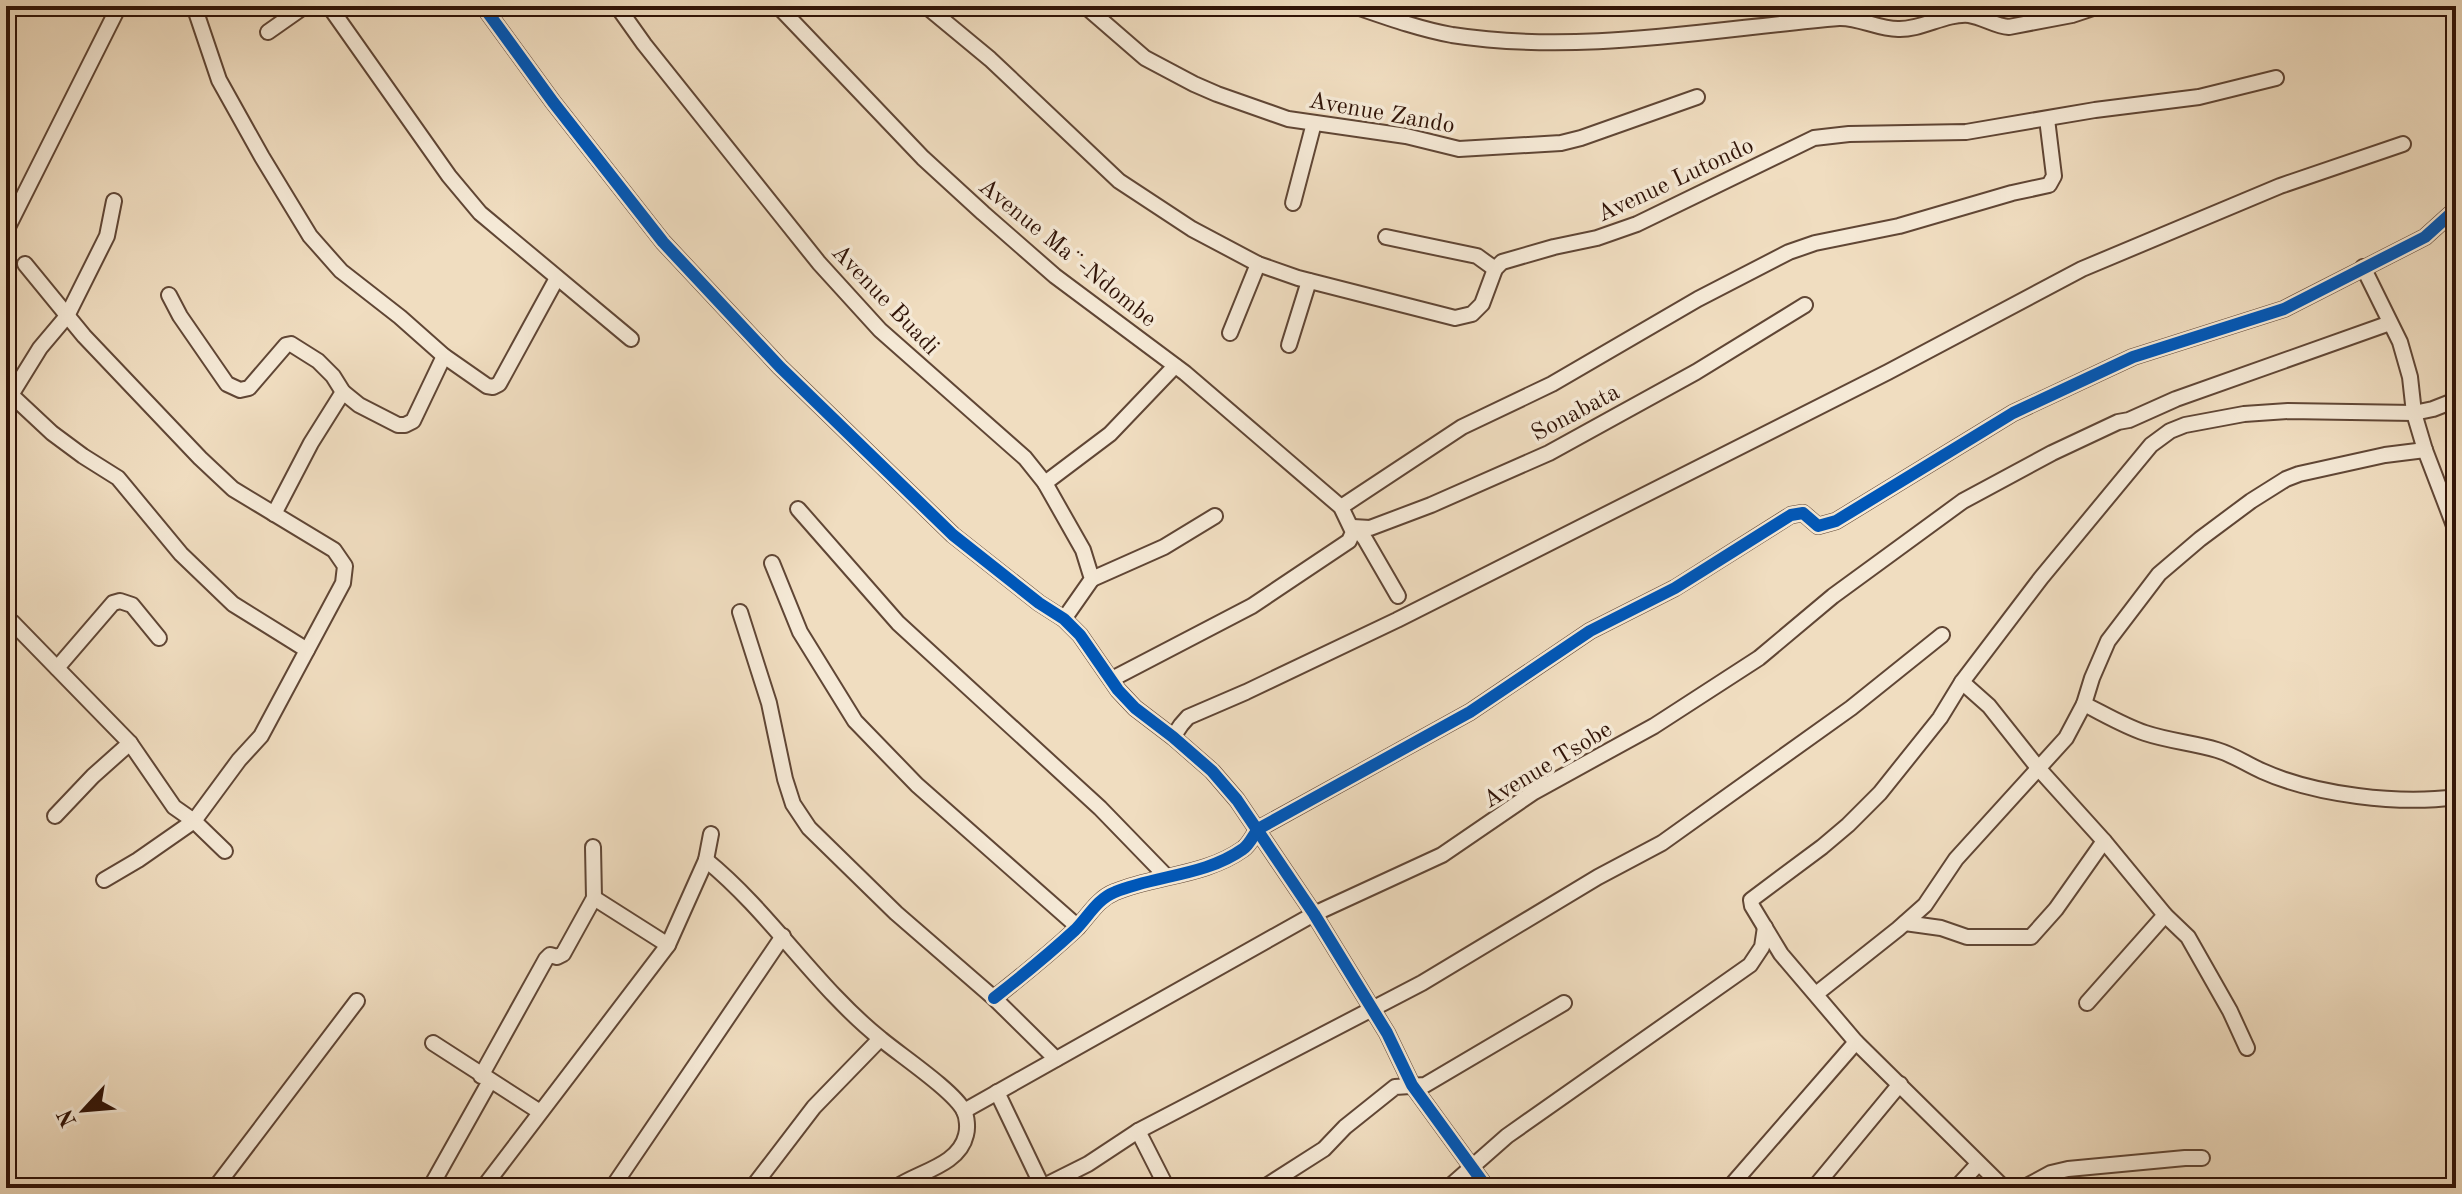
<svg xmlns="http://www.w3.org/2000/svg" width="2462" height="1194" font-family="'Old Standard TT',serif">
  <rect width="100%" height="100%" fill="#f0ddc0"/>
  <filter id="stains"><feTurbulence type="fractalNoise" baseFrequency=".0025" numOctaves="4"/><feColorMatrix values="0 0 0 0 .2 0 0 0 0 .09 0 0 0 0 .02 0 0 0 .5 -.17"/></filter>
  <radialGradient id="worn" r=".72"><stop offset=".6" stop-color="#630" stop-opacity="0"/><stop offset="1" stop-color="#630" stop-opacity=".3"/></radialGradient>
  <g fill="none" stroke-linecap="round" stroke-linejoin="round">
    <defs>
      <g id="minor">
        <path d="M194,6l25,74 43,77 48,79 31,35 59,46 44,39 43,30 6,1 6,-3 58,-106"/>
        <path d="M329,6l120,170 31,37 151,126"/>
        <path d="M483,6l70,96 110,140 117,125 173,168 86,68 25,16 16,16 38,55 17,18 38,29 39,34 25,29 77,114 73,119 25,52 75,103"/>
        <path d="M617,6l27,38 175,219 61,67 145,128 20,25 38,67 9,29 -28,40"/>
        <path d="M778,6l145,152 60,55 72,63 130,97 156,134 12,25 -4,9 -97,65 -140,73"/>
        <path d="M926,6l64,53 129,122 73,48 66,35 40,14 157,40 17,-4 10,-10 13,-35 7,-7 52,-15 43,-9 40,-14 177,-86 35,-4 117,-2 129,-22 104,-13 77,-19"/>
        <path d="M1085,6l60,52 49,26 23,10 71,25 118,17 53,13 102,-6 20,-5 116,-41"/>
        <path d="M1354,6c32,11 65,23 98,29 128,20 259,-6 387,-17 19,-1 39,11 59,11 24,1 47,-16 71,-14 14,2 26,11 40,12l63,-12 27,-9"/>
        <path d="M268,32l37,-26"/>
        <path d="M1293,203l21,-80"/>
        <path d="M6,231l113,-225"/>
        <path d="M1386,237l91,19 18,13"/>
        <path d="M25,264l59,72 116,122 33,31 101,61 11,16 -2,17 -82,153 -22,24 -45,61 -56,39 -34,20"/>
        <path d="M2363,267l37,75 10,35 4,36 11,37 31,81"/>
        <path d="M169,295l11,21 47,68 13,6 9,-2 37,-43 5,-1 27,17 15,15 10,16 16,13 39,20h7l8,-4 31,-65"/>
        <path d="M1230,333l28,-69"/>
        <path d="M1289,345l20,-64"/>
        <path d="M6,390l46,43 31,23 35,22 63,76 52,50 74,46"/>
        <path d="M6,403l34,-55 27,-32 40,-80 7,-35"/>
        <path d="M1045,483l65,-49 65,-68"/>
        <path d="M1341,507l121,-80 90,-43 146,-85 91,-47 26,-9 84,-17 113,-33 37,-8 5,-9 -7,-57"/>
        <path d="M798,509l100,114 202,185 66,68"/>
        <path d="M274,514l37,-71 32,-51"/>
        <path d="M1353,527l17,1 61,-23 118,-52 147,-81 109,-67"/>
        <path d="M1353,532l8,2 4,5 33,57"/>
        <path d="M772,563l28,69 55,89 62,64 161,142"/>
        <path d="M1092,579l72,-32 51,-31"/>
        <path d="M740,612l29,91 16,76 8,25 16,24 87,85 98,85 62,61"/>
        <path d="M12,622l118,121 44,64 20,14 31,30"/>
        <path d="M57,668l56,-65 7,-2 12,4 27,33"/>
        <path d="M1962,682l27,24 50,63 65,72 61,74 23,22 42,74 17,37"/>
        <path d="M2084,704c20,10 40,22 61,29 24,8 49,10 72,17 17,5 29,14 45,21 53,24 137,34 194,26"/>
        <path d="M1173,737l8,-12 7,-8 58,-25 151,-72 491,-248 194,-103 198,-83 123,-42"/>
        <path d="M55,816l38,-40 37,-33"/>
        <path d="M706,860c65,53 110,127 175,179 19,16 73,52 83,72 3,6 4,17 2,24 -7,31 -49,37 -71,53"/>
        <path d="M594,898l74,47"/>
        <path d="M1905,923l36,5 26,9h64l25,-28 48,-68"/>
        <path d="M1816,994l82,-65 27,-24 31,-46 110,-121 18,-34 8,-26 16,-37 51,-67 41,-35 51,-38 35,-22 13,-5 86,-19 40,-5"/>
        <path d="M994,998c28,-22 55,-44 81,-68 13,-13 22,-31 40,-38 41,-17 90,-16 128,-43 6,-4 10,-13 15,-20l212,-117 120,-81 85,-43 116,-73 12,-2 15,13 18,-5 177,-108 120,-56 151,-48 141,-72 31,-28"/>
        <path d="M2087,1003l78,-88"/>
        <path d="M433,1043l107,69"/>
        <path d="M481,1076l65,-117 4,-4 7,2 6,-3 31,-56 -1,-51"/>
        <path d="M997,1092l46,96"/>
        <path d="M964,1111l350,-197 128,-59 92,-63 120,-66 105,-68 74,-62 130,-95 89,-48 66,-31 11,-2 47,-21 214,-76"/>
        <path d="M1138,1131l29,57"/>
        <path d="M215,1188l142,-187"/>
        <path d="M430,1188l60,-107"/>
        <path d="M483,1188l185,-243 38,-85 5,-26"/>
        <path d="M612,1188l171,-252"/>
        <path d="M752,1188l62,-81 66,-68"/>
        <path d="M1040,1188l48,-24 50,-33 284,-148 176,-106 64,-34 189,-135 91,-73"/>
        <path d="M1263,1188l61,-39 21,-22 50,-40 30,-2 139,-82"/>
        <path d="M1448,1188l59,-52 243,-171 12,-18 3,-20"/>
        <path d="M1729,1188l127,-146"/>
        <path d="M1814,1188l86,-104"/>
        <path d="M1956,1188l22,-24"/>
        <path d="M2004,1188l-148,-146 -75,-88 -29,-48 -1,-6 71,-53 26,-22 32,-32 60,-75 22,-36 79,-104 110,-133 19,-14 15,-6 59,-11 44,-3 126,2 19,-4 23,-9"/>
        <path d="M2023,1188l28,-15 17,-4 117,-11h17"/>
      </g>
    </defs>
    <use href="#minor" stroke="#604635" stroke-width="18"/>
    <use href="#minor" stroke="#f5e9d6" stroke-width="14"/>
    <defs>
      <g id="cycleway">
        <path d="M483,6l70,96 110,140 117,125 173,168 86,68 25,16 16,16 38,55 17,18 38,29 39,34 25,29 77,114 73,119 25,52 75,103"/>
        <path d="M994,998c28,-22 55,-44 81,-68 13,-13 22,-31 40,-38 41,-17 90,-16 128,-43 6,-4 10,-13 15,-20l212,-117 120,-81 85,-43 116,-73 12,-2 15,13 18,-5 177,-108 120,-56 151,-48 141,-72 31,-28"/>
      </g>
    </defs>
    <use href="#cycleway" stroke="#f5e9d6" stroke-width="17"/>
    <use href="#cycleway" stroke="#0057b8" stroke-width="12"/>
  </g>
  <g text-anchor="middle" stroke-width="7" stroke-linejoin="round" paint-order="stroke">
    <g font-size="24" fill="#301307" stroke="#f5e9d6">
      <text transform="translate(1382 112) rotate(10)" y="8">Avenue Zando</text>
      <text transform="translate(1675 179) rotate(-25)" y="8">Avenue Lutondo</text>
      <text transform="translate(1068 252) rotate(39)" y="8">Avenue Ma¨-Ndombe</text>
      <text transform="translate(886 299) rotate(46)" y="8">Avenue Buadi</text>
      <text transform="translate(1575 412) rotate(-28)" y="8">Sonabata</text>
      <text transform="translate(1547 764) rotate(-31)" y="8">Avenue Tsobe</text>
    </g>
  </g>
  <rect width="2462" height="1194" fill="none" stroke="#f0ddc0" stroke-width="32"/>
  <rect x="8" y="8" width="2446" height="1178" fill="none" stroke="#301307" stroke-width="4"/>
  <rect x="16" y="16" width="2430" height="1162" fill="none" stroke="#301307" stroke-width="2"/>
  <g transform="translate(84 1110) rotate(244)" stroke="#f5e9d6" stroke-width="6" paint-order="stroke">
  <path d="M0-6L14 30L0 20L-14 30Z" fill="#301307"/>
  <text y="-12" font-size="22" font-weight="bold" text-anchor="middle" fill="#301307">N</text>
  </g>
  <rect width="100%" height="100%" filter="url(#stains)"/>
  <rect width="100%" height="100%" fill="url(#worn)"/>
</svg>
